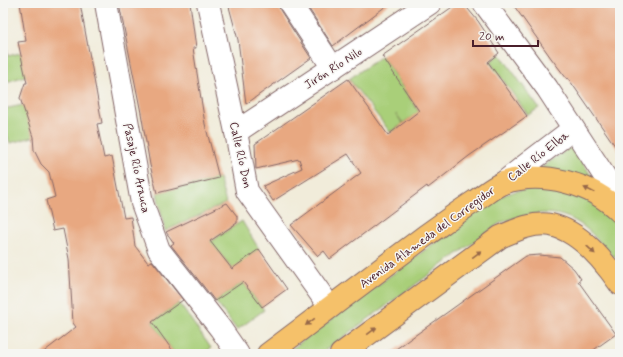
<svg xmlns="http://www.w3.org/2000/svg" width="623" height="357" font-family="Mynerve,sans-serif">
  <rect width="100%" height="100%" fill="#f6f6f2"/>
  <filter id="ink" filterUnits="userSpaceOnUse"><feTurbulence type="fractalNoise" baseFrequency=".025" numOctaves="2"/><feDisplacementMap in="SourceGraphic" scale="8" xChannelSelector="R" yChannelSelector="G"/><feConvolveMatrix kernelMatrix="1 2 1 2 8 2 1 2 1" color-interpolation-filters="sRGB"/></filter>
  <filter id="wash" filterUnits="userSpaceOnUse"><feTurbulence type="fractalNoise" baseFrequency=".012" numOctaves="4" result="noise"/><feDisplacementMap in="SourceGraphic" scale="16" xChannelSelector="R" yChannelSelector="G"/><feGaussianBlur stdDeviation="0.9" result="paint"/><feColorMatrix in="noise" values="0 0 0 0 0 0 0 0 0 0 0 0 0 0 0 0 0 1.4 0 .05"/><feComposite in="paint" operator="in"/></filter>
  <g filter="url(#wash)">
    <rect width="100%" height="100%" fill="#f1ecda"/>
    <g fill="#a9cf79" stroke="#7a7752">
      <path d="M3,49h4l1,7 12,-3 8,22 -25,8z"/>
      <path d="M500,54l39,54 -11,7 -38,-53z"/>
      <path d="M382,56l37,56 -16,11 -7,-9 7,10 -13,8 -41,-53z"/>
      <path d="M23,105l10,32 -23,6 -7,-18v-16z"/>
      <path d="M572,146l25,39 -59,-15z"/>
      <path d="M219,178l7,25 -61,28 -8,-38z"/>
      <path d="M540,188l23,1 25,11 21,14 11,13v30l-7,-1c-12,-11 -22,-26 -36,-34 -24,-15 -53,-8 -77,1l-180,131h-35l210,-156 21,-7z"/>
      <path d="M242,221l17,28 -26,20 -23,-27z"/>
      <path d="M243,282l21,28 -27,20 -22,-29z"/>
      <path d="M179,303l32,45 -8,6h-28l-23,-32z"/>
    </g>
    <g id="blocks">
      <g fill="#e8a881">
        <path d="M20,3h60l22,120 -5,1 7,34 8,-2 12,62 7,-1 4,29 13,17 4,-2 31,39 -31,22 23,32h-134l35,-27 -3,-4 -4,-64 -6,-30 -10,2 -7,-31 9,-3 -6,-25 -8,-8 -7,-14 -1,-13 -13,-39 5,-15h2l-9,-41 8,-1z"/>
        <path d="M119,3h71l6,45h-3l12,76 14,54 -62,15 -7,-28 -9,-52z"/>
        <path d="M228,3h50l2,7 31,48 -65,46 -8,-64z"/>
        <path d="M305,3h85l-57,43z"/>
        <path d="M458,3h5l15,18 21,32 -11,9 39,54 -58,40 -41,32 -1,-2 -97,73 -6,-8 -6,5 -27,-31 70,-52 -13,-19 -75,47 -10,-15 39,-18 -3,-9 -43,10 -1,-25 93,-65 40,56 31,-24 -37,-55z"/>
        <path d="M512,3h108v150l-52,-75 -1,1 -16,-21z"/>
        <path d="M227,203l10,13v7l-27,18 22,28 27,-20 28,40 -25,18 -19,-25 -28,19 -44,-56 3,-2 -8,-11z"/>
        <path d="M540,255l20,2 14,12 7,10 -3,2 38,53 -28,20h-199l137,-98z"/>
      </g>
    </g>
  </g>
  <g filter="url(#ink)">
    <use href="#blocks" fill-opacity="0" stroke="#846768" stroke-width="1"/>
    <g fill="none" stroke-linecap="round" stroke-linejoin="round">
      <defs>
        <g id="minor">
          <path d="M106,3l36,200 17,47 61,78 18,26"/>
          <path d="M208,3l28,129 11,59 83,116"/>
          <path d="M290,3l43,65"/>
          <path d="M484,3l63,85 66,101 7,14"/>
          <path d="M236,132l194,-129"/>
          <path d="M503,183l20,-16 50,-38"/>
        </g>
        <g id="major">
          <path d="M268,354c53,-40 105,-79 157,-118 17,-12 33,-24 50,-35 9,-6 18,-14 28,-18 39,-13 89,0 117,29"/>
          <path d="M341,354l159,-117c16,-7 33,-15 51,-12 29,6 53,36 69,59"/>
        </g>
      </defs>
      <use href="#minor" stroke="#846768" stroke-width="24"/>
      <use href="#major" stroke="#846768" stroke-width="24"/>
      <use href="#minor" stroke="#fff" stroke-width="22"/>
      <use href="#major" stroke="#f5c16b" stroke-width="22"/>
    </g>
    <defs><path id="oneway-solid" d="M-6-.8H1V-3.2L6.5 0L1 3.2V.8H-6Z"/></defs>
    <g fill="#976848">
      <use href="#oneway-solid" transform="translate(589 190) rotate(-154)"/>
      <use href="#oneway-solid" transform="translate(591 250) rotate(44)"/>
      <use href="#oneway-solid" transform="translate(477 254) rotate(-36)"/>
      <use href="#oneway-solid" transform="translate(310 322) rotate(143)"/>
      <use href="#oneway-solid" transform="translate(372 331) rotate(-36)"/>
    </g>
  </g>
  <g text-anchor="middle" stroke-width="3" stroke-linejoin="round" paint-order="stroke">
    <g font-size="12" fill="#4a1f2b" stroke="#f6f6f2">
      <text transform="translate(333 68) rotate(-33)" y="4">Jirón Río Nilo</text>
      <text transform="translate(241 155) rotate(78)" y="4">Calle Río Don</text>
      <text transform="translate(538 156) rotate(-38)" y="4">Calle Río Elba</text>
      <text transform="translate(137 168) rotate(78)" y="4">Pasaje Río Arauca</text>
      <text transform="translate(427 237) rotate(-36)" y="4">Avenida Alameda del Corregidor</text>
    </g>
  </g>
  <rect width="623" height="357" fill="none" stroke="#f6f6f2" stroke-width="16"/>
  <path d="M473 40v6h65v-6" fill="none" stroke="#4a1f2b" stroke-width="2"/>
  <text x="479" y="40" font-size="12" fill="#4a1f2b" stroke="#f6f6f2" stroke-width="3" paint-order="stroke">20 m</text>
</svg>
